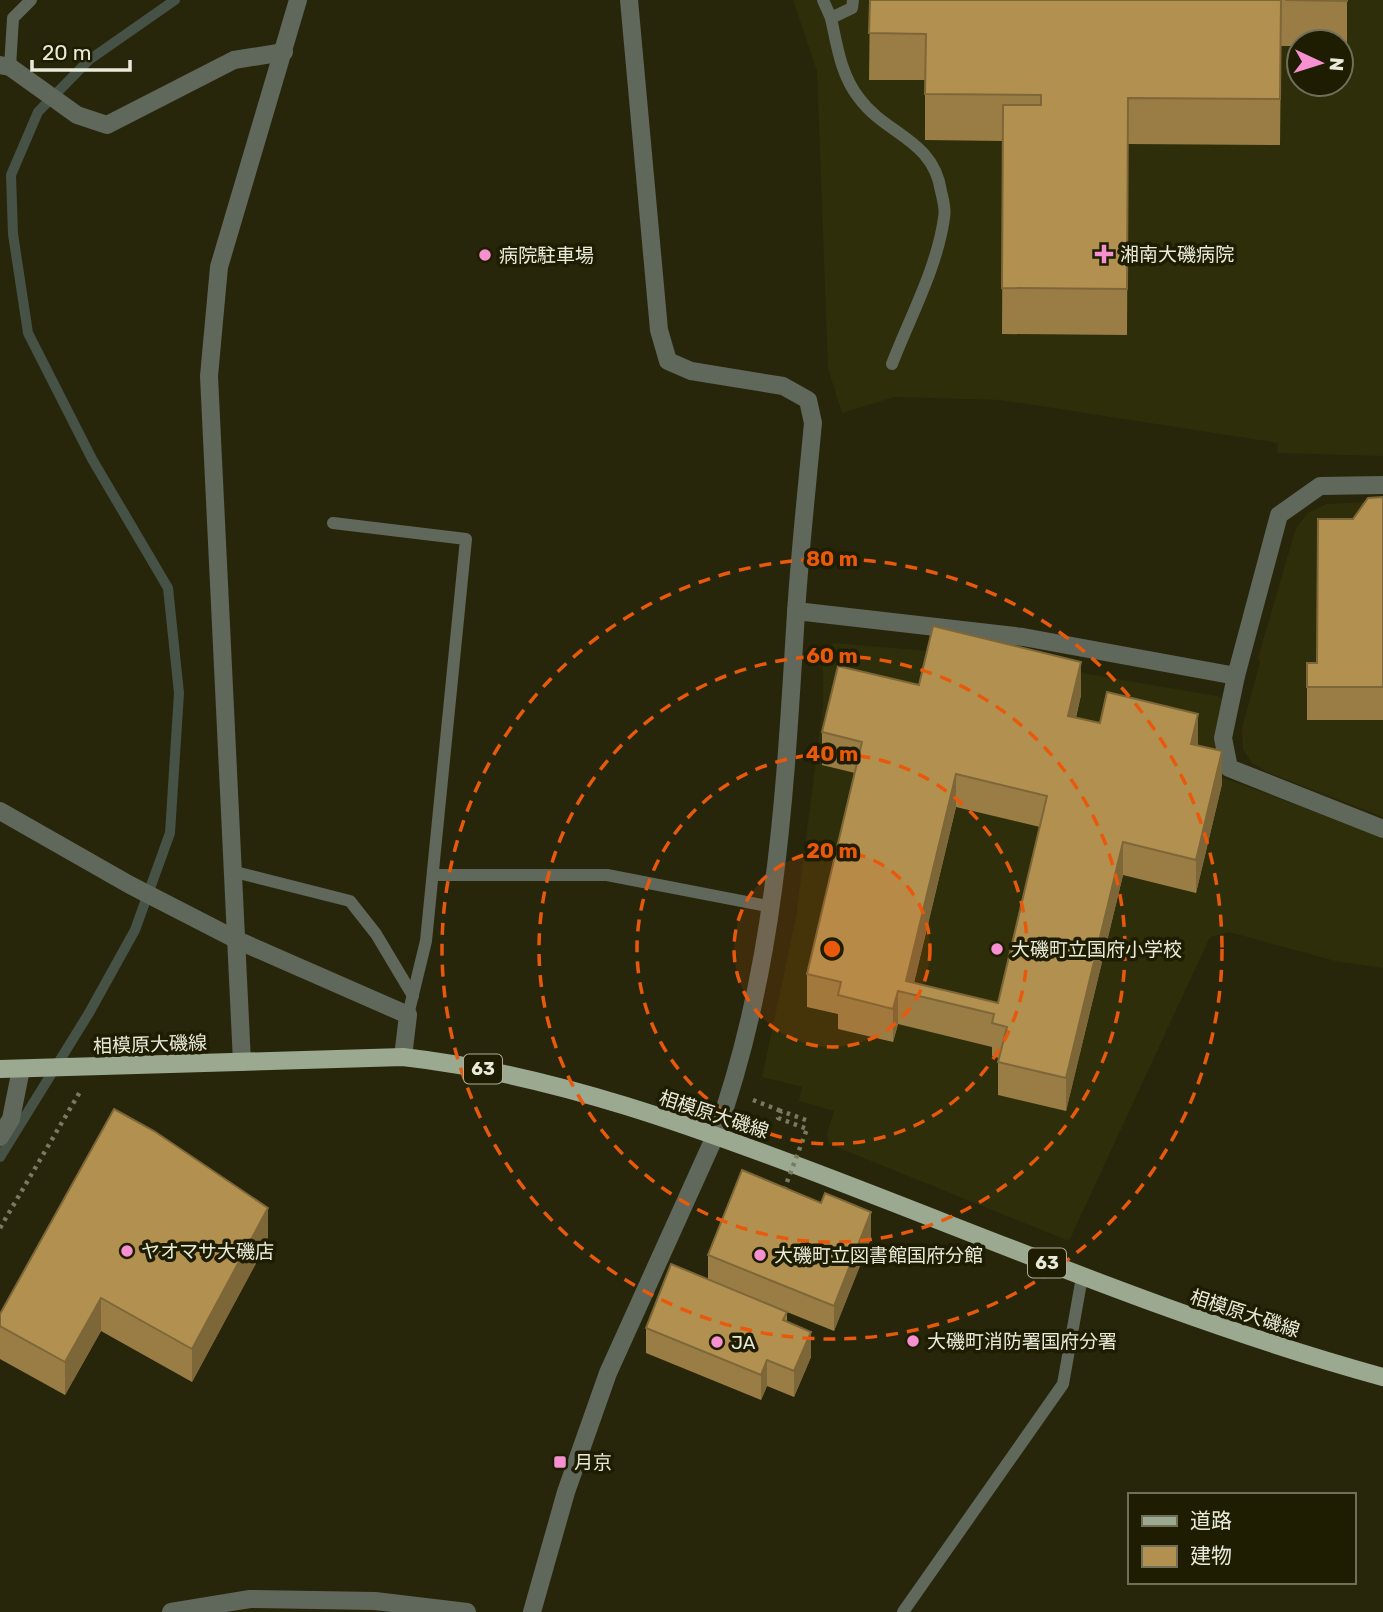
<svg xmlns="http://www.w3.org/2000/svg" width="1383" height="1612" font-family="Rubik,'Noto Sans JP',sans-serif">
  <rect width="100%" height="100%" fill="#27260b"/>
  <g fill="#2f2e0a" fill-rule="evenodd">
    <path d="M793,0h590v456l-106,-3 1,-10 -277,-43 -107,-3 -52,16 -14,-45 -11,-297zM1299,42h42v42h-42z"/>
    <path d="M1383,501v316l-116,-45 -15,-9 -9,-14 -1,-21 18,-66 -2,-4 38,-130 12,-15 19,-9z"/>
    <path d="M833,643l144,12 240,41 10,6 -14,72 170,63v131l-48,-7 -106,-29 -19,5 -141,304 -240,-97 -2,-11 7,-22 -35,-10 3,-14 -40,-10 34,-160 27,-212v-54z"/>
  </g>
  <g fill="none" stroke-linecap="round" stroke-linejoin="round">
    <path stroke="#465246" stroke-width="10" d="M0,1157l89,-144 46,-83 35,-97 9,-140 -11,-105 -76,-129 -64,-126 -15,-99 -2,-59 27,-63 51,-52 86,-60"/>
    <g stroke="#7a7a64" stroke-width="4.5" stroke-dasharray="3.5 5" stroke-linecap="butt">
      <path d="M753,1100l28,11"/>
      <path d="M806,1120l-25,-9 -3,7 29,11"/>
      <path d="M0,1228l81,-138"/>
    </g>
    <g stroke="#60675b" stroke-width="12">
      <path d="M823,0l8,18 21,-10 1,-8"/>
      <path d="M831,18c6,28 10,57 28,80 27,37 74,41 82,93 2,9 5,18 3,27 -7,50 -34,99 -52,146"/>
      <path d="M10,67l3,-49 18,-18"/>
      <path d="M333,523l133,16 -40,402 -18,74"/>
      <path d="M231,871l119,30 26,33 37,62"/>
      <path d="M433,875h174l166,32"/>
      <path d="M903,1612l160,-228 19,-107"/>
    </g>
    <g stroke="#60675b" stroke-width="18">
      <path d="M629,0l30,330 9,31 23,10 92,15 25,14 5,23c-6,64 -13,127 -17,190 -11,177 -19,352 -80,521"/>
      <path d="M0,65l10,2 67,48 30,10 127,-65 50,-8"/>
      <path d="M796,611l227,26 213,39 43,-161 41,-29 63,-1"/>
      <path d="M1236,676l-13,62 6,30 154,61"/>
      <path d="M0,811l130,74 107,55 171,75 -5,42"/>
      <path d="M0,1137l11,-18 10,-50"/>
      <path d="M171,1612l79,-13 125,2 92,11"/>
    </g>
    <g stroke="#60675b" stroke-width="18">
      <path d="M242,1062l-33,-686 10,-109 79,-267"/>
      <path d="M532,1612l34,-120 42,-119 108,-239"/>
    </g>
    <path stroke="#9ba991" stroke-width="18" d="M0,1069l403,-12c150,17 296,71 437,125 180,69 357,144 543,195"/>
    <path stroke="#7a7a64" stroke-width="4.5" stroke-dasharray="3.5 5" stroke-linecap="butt" d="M784,1190l23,-61"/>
  </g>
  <g fill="#997d45" fill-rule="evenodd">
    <path d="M870,0h477v47h-6v-5h-42v4h-18l-1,99 -152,-1 -1,191 -125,-1 1,-193 -78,-1v-60h-56z"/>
    <path d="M1383,497v223h-76v-33l10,-24 36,-144z"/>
    <path d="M919,685l162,10 -5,23 122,28 24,38 -26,109 -73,-18 -57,236 -68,-16v-33l1,-4 -7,-2v-9l-94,-23 -5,18 -55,-13v-15l-31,-7v-33l48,-201 -33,-8v-33zM956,807l84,20 -42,176 -84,-20z"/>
    <path d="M871,1238l-37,93 -47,-19v10l24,35 -17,40 -27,-11 -6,14 -115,-47v-25l62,-48v-25z"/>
    <path d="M268,1241l-76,141 -91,-51 -36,64 -65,-36v-45z"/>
  </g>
  <g fill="#7d6638">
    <path d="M1081,662v33l-13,54v-33z"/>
    <path d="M1198,714v33l-7,-3z"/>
    <path d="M1222,751v33l-26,109v-33z"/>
    <path d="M956,774v33l-45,187 -5,-13z"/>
    <path d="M1123,842v33l-57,236v-33z"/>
    <path d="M898,991v33l-5,18v-33z"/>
    <path d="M268,1208v33l-76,141v-33z"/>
    <path d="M871,1212v26l-37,93v-25z"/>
    <path d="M101,1298v33l-36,64v-33z"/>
    <path d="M811,1332v25l-17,40v-26z"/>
    <path d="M767,1360v26l-6,14v-25z"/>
  </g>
  <g fill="#b29150" stroke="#7d6638" stroke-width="2" fill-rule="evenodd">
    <path d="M870,0h411l-1,99 -152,-1 -1,191 -125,-1 1,-183h38v-10l-116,-1 1,-60 -57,-1z"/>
    <path d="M1285,0h62v1z"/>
    <path d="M1383,497v190h-76v-24h10l1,-144h35l15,-21z"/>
    <path d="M933,626l148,36 -13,54 32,7 7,-31 91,22 -7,30 31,7 -26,109 -73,-18 -57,236 -68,-16 9,-35 -15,-4 2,-9 -96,-23 -5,18 -55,-14 3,-13 -34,-8 55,-232 -40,-10 16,-66 81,19zM956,774l91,22 -49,207 -92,-22z"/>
    <path d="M114,1109l40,22 114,77 -76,141 -91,-51 -36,64 -65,-36v-12z"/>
    <path d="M742,1170l79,33 4,-10 46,19 -37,94 -126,-51z"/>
    <path d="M671,1264l116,48 -4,8 28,12 -17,39 -27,-11 -6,15 -115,-47z"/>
  </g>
  <circle cx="832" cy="949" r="98" fill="#e8590c" fill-opacity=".12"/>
  <g fill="none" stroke="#e8590c" stroke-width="3.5" stroke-dasharray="12 9">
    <circle cx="832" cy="949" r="98"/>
    <circle cx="832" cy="949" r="195"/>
    <circle cx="832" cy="949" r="293"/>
    <circle cx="832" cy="949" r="390"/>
  </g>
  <g fill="#f690d0" stroke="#1e1d02" stroke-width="2.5">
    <path d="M1100.5 243.5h7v7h7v7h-7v7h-7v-7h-7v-7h7z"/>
    <circle cx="485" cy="255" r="7"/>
    <circle cx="997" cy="949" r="7"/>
    <circle cx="127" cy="1251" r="7"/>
    <circle cx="760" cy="1255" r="7"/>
    <circle cx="913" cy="1341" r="7"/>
    <circle cx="717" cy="1342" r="7"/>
    <rect x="553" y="1455" width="14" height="14" rx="3.5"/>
  </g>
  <g text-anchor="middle" stroke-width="7" stroke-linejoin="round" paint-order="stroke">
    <g fill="#1e1d02" stroke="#adac99" stroke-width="2">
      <rect x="464" y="1054.5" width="38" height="29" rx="5"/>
      <rect x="1028" y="1248.5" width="38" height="29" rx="5"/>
    </g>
    <g font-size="18" font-weight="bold" fill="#eaeada">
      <text x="483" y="1075">63</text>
      <text x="1047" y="1269">63</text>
    </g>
    <g font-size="19" fill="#eaeada" stroke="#1e1d02" text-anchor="start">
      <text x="1120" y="261">湘南大磯病院</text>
      <text x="499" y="262">病院駐車場</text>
      <text x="1011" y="956">大磯町立国府小学校</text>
      <text x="141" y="1258">ヤオマサ大磯店</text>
      <text x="774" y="1262">大磯町立図書館国府分館</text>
      <text x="927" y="1348">大磯町消防署国府分署</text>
      <text x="731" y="1349">JA</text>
      <text x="574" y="1469">月京</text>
    </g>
    <g font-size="19" fill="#eaeada" stroke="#1e1d02">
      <text transform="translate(150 1044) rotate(-2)" y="7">相模原大磯線</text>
      <text transform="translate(714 1114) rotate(18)" y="7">相模原大磯線</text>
      <text transform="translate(1245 1313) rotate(18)" y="7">相模原大磯線</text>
    </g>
  </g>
  <circle cx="832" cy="949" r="10" fill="#e8590c" stroke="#1e1d02" stroke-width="3.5"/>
  <g font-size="21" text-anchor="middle" font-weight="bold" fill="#e8590c" stroke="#1e1d02" stroke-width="7" stroke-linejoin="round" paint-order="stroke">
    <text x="832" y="566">80 m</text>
    <text x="832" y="663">60 m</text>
    <text x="832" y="761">40 m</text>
    <text x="832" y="858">20 m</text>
  </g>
  <rect x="1128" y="1493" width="228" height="91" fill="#1e1d02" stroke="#706f58" stroke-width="2"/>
  <rect x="1142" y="1516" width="35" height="10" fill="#9ba991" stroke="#706f58" stroke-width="2"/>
  <text x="1190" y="1528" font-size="21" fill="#eaeada">道路</text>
  <rect x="1142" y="1546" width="35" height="21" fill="#b29150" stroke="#706f58" stroke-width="2"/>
  <text x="1190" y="1563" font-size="21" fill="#eaeada">建物</text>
  <g transform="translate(1320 63) rotate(94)"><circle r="33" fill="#1e1d02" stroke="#706f58" stroke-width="2"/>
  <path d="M0-5L12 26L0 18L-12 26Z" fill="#f690d0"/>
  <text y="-10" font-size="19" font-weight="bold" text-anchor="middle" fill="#eaeada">N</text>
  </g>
  <path d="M32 60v10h98v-10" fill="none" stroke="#eaeada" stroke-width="3.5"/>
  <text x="42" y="60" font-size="21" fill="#eaeada" stroke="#1e1d02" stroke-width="5" paint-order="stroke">20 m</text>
</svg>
